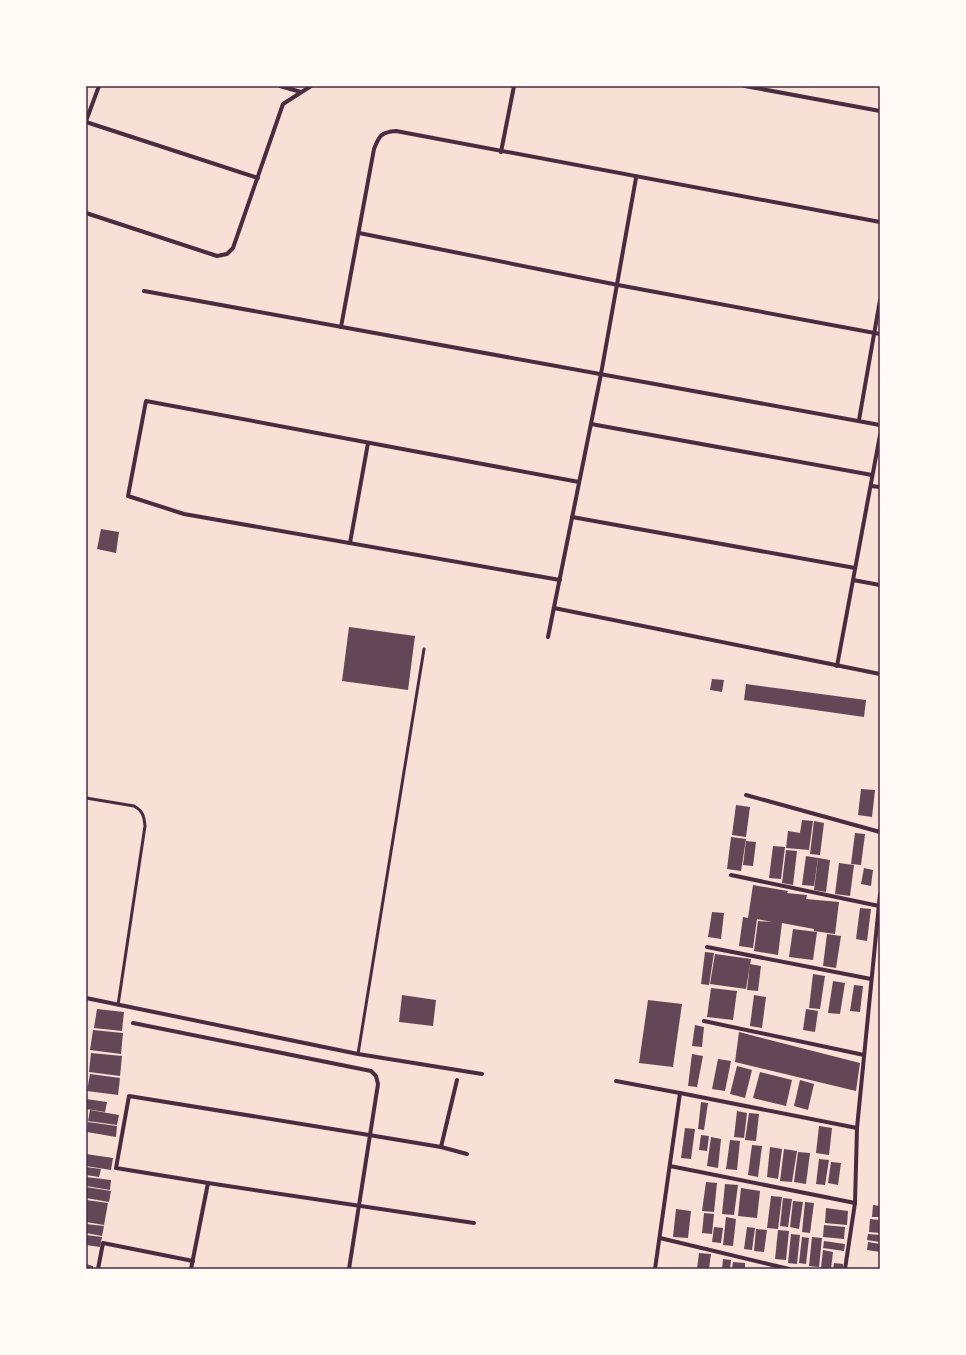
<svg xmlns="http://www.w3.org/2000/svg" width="966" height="1355" font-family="'PT Sans Narrow',sans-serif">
  <rect width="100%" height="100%" fill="#f7e1d7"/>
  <g fill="#644757">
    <path d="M101,529l18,3 -3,21 -19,-4z"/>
    <path d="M349,627l66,9 -7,54 -66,-9z"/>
    <path d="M712,679l12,1 -2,12 -12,-2z"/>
    <path d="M746,684l120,16 -2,17 -120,-17z"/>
    <path d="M861,789l14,1 -3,27 -14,-2z"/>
    <path d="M736,805l14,2 -4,30 -14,-2z"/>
    <path d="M802,820l11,1 -4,29 -23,-2 2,-17 12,2z"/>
    <path d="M814,821l10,2 -4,32 -10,-1z"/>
    <path d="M855,833l10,1 -4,31 -10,-1z"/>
    <path d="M731,837l15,2 -5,32 -14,-2z"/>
    <path d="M746,841l10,1 -3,24 -10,-1z"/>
    <path d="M773,846l12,1 -4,32 -12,-1z"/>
    <path d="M786,850l11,1 -4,34 -11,-2z"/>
    <path d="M806,856l12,2 -4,28 -12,-1z"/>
    <path d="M818,858l12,2 -4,32 -12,-2z"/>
    <path d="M839,863l15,2 -4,31 -15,-2z"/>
    <path d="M864,868l9,2 -2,16 -10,-2z"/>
    <path d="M753,885l23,4 12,2 -1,2 20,2 -1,4 33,3 -4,32 -21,-3v-2l-32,-6 -4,32 -24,-4 4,-30 14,1 -15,-3 -4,29 -14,-2 4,-29 5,1z"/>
    <path d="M860,908l11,1 -4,32 -11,-2z"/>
    <path d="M712,912l12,1 -3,26 -13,-2z"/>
    <path d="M793,929l24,3 -4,28 -24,-3z"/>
    <path d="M827,934l14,2 -5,32 -13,-2z"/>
    <path d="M705,952l9,1 -5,32 -8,-1z"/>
    <path d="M715,954l36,5 -5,30 -36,-5z"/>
    <path d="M750,964l11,2 -3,25 -11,-1z"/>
    <path d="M813,974l12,2 -5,33 -11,-1z"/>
    <path d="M833,981l12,2 -5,31 -12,-1z"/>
    <path d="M854,985l9,1 -3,26 -10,-1z"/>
    <path d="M711,988l26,3 -4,29 -26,-3z"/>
    <path d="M402,995l34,5 -3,26 -34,-4z"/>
    <path d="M754,995l12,2 -4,31 -12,-2z"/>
    <path d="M648,1000l34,4 -9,63 -34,-4z"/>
    <path d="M97,1009l27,3 -2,19 -28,-3z"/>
    <path d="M806,1009l12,2 -3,21 -12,-2z"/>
    <path d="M695,1025l9,2 -2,20 -10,-1z"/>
    <path d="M93,1030l30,3 -2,21 -31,-4z"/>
    <path d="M739,1032l121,31 -4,28 -121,-29z"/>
    <path d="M91,1053l31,3 -2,20 -31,-4z"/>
    <path d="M692,1054l11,2 -6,31 -9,-1z"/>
    <path d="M718,1059l13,2 -6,30 -13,-2z"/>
    <path d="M737,1066l15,4 -7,28 -15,-4z"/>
    <path d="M760,1072l32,8 -6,26 -33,-8z"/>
    <path d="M90,1074l30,4 -2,17 -31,-4z"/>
    <path d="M800,1080l14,4 -6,26 -14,-4z"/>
    <path d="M86,1099l21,3 -2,10 -19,-3z"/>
    <path d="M701,1102l7,1 -4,27 -6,-1z"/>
    <path d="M90,1110l29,5 -2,10 -29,-4z"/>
    <path d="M737,1111l10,2 -3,25 -10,-1z"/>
    <path d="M749,1113l10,1 -3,27 -11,-1z"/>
    <path d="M88,1122l29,4 -1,11 -29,-5z"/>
    <path d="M819,1126l13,2 -3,27 -13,-2z"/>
    <path d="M685,1128l10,1 -4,30 -10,-1z"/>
    <path d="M701,1135l8,1 -2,15 -8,-1z"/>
    <path d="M711,1137l10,2 -3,29 -11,-2z"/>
    <path d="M730,1140l10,1 -3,29 -11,-1z"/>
    <path d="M752,1145l10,1 -4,31 -10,-2z"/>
    <path d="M770,1147l12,2 -4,30 -11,-2z"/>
    <path d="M784,1149l13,2 -5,31 -12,-1z"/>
    <path d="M798,1152l12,1 -4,31 -12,-2z"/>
    <path d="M86,1154l27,4 -2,12 -25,-4z"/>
    <path d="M819,1159l10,1 -4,25 -9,-1z"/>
    <path d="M831,1162l10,1 -3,22 -10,-2z"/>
    <path d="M86,1167l15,2 -2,8 -13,-2z"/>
    <path d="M86,1177l25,3 -1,10 -24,-4z"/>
    <path d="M706,1182l11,1 -3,29 -12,-1z"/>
    <path d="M725,1184l13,1 -4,30 -12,-1z"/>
    <path d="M86,1187l25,4 -2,11 -23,-4z"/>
    <path d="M741,1188l19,3 -3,27 -19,-2z"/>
    <path d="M771,1196l11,1 -4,32 -11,-1z"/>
    <path d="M783,1198l9,1 -4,28 -8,-1z"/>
    <path d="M86,1200l22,3 -4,22 -18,-3z"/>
    <path d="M793,1201l10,1 -4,27 -9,-2z"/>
    <path d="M805,1202l9,1 -4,30 -8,-1z"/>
    <path d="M873,1205l7,1v11h-8z"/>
    <path d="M826,1208l22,3 -1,14 -22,-2z"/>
    <path d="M676,1209l15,2 -3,27 -15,-1z"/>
    <path d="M704,1213l10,1 -2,20 -10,-1z"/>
    <path d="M726,1217l10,2 -3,27 -10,-1z"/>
    <path d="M870,1219l10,1v13l-11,-1z"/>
    <path d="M86,1224l18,2 -2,10 -16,-3z"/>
    <path d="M824,1225l21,2 -1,12 -21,-2z"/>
    <path d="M714,1227l9,1 -2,15 -9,-1z"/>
    <path d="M747,1227l8,1 -3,22 -8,-1z"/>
    <path d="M756,1229l11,1 -3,22 -10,-1z"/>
    <path d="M778,1230l11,1 -3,29 -11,-1z"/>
    <path d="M791,1234l9,1 -3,29 -9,-1z"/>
    <path d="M868,1234l12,1v7l-13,-2z"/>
    <path d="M86,1235l16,2 -2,10 -14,-2z"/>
    <path d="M802,1237l7,1 -3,26 -7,-1z"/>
    <path d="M812,1237l10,1 -3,29 -10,-1z"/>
    <path d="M824,1241l21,3 -1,7 -21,-3z"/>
    <path d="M868,1242l12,2v8l-13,-2z"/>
    <path d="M823,1250l10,2 -2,17 -10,-1z"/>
    <path d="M699,1253l12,1 -2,15h-12z"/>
    <path d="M723,1259l8,1 -1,9h-8z"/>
    <path d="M733,1262l12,1v6h-13z"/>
    <path d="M834,1263l9,1v5h-10z"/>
    <path d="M86,1264l7,2v3h-7z"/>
  </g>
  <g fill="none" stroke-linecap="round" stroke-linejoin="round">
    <g stroke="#4a2c40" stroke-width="3">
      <path d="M86,798l48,8c9,5 10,10 11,20l-27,179"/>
      <path d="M358,1054l66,-405"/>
    </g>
    <g stroke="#4a2c40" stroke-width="4">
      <path d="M280,86l21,6"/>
      <path d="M745,86l135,25"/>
      <path d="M86,121l13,-35"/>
      <path d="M86,122l172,56"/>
      <path d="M501,152l13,-66"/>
      <path d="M86,213l131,43 10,-2 6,-6 50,-144 28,-18"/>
      <path d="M359,233l259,52 262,49"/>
      <path d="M144,291l736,134"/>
      <path d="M341,327l33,-178c5,-13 7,-17 22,-18l484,91"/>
      <path d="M859,420l21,-120"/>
      <path d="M591,424l281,51"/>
      <path d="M871,486l9,1"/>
      <path d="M572,517l283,51"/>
      <path d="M350,543l18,-100"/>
      <path d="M560,580l-376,-66 -56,-18 18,-95 433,81"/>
      <path d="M853,580l27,5"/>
      <path d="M554,608l326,66"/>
      <path d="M548,637l53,-263 35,-196"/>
      <path d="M837,666l43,-231"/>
      <path d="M746,795l134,37"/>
      <path d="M731,875l148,31"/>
      <path d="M707,947l164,32"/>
      <path d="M86,998l272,56 124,20"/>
      <path d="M704,1021l160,34"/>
      <path d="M133,1023l238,48 5,5 2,8 -29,185"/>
      <path d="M616,1081l64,12 -25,176"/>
      <path d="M680,1093l177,35"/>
      <path d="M441,1147l16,-67"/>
      <path d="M467,1154l-26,-7 -72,-12 -240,-39 -13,72 92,15 266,40"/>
      <path d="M670,1166l185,37"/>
      <path d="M660,1238l129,31"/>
      <path d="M98,1269l5,-26 90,18"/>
      <path d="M191,1269l17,-86"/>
      <path d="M845,1269l10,-66 2,-75 23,-234"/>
    </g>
  </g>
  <rect width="966" height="1355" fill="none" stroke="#fffaf5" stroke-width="174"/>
  <rect x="87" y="87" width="792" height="1181" fill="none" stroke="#4a2c40" stroke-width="1.5"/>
</svg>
